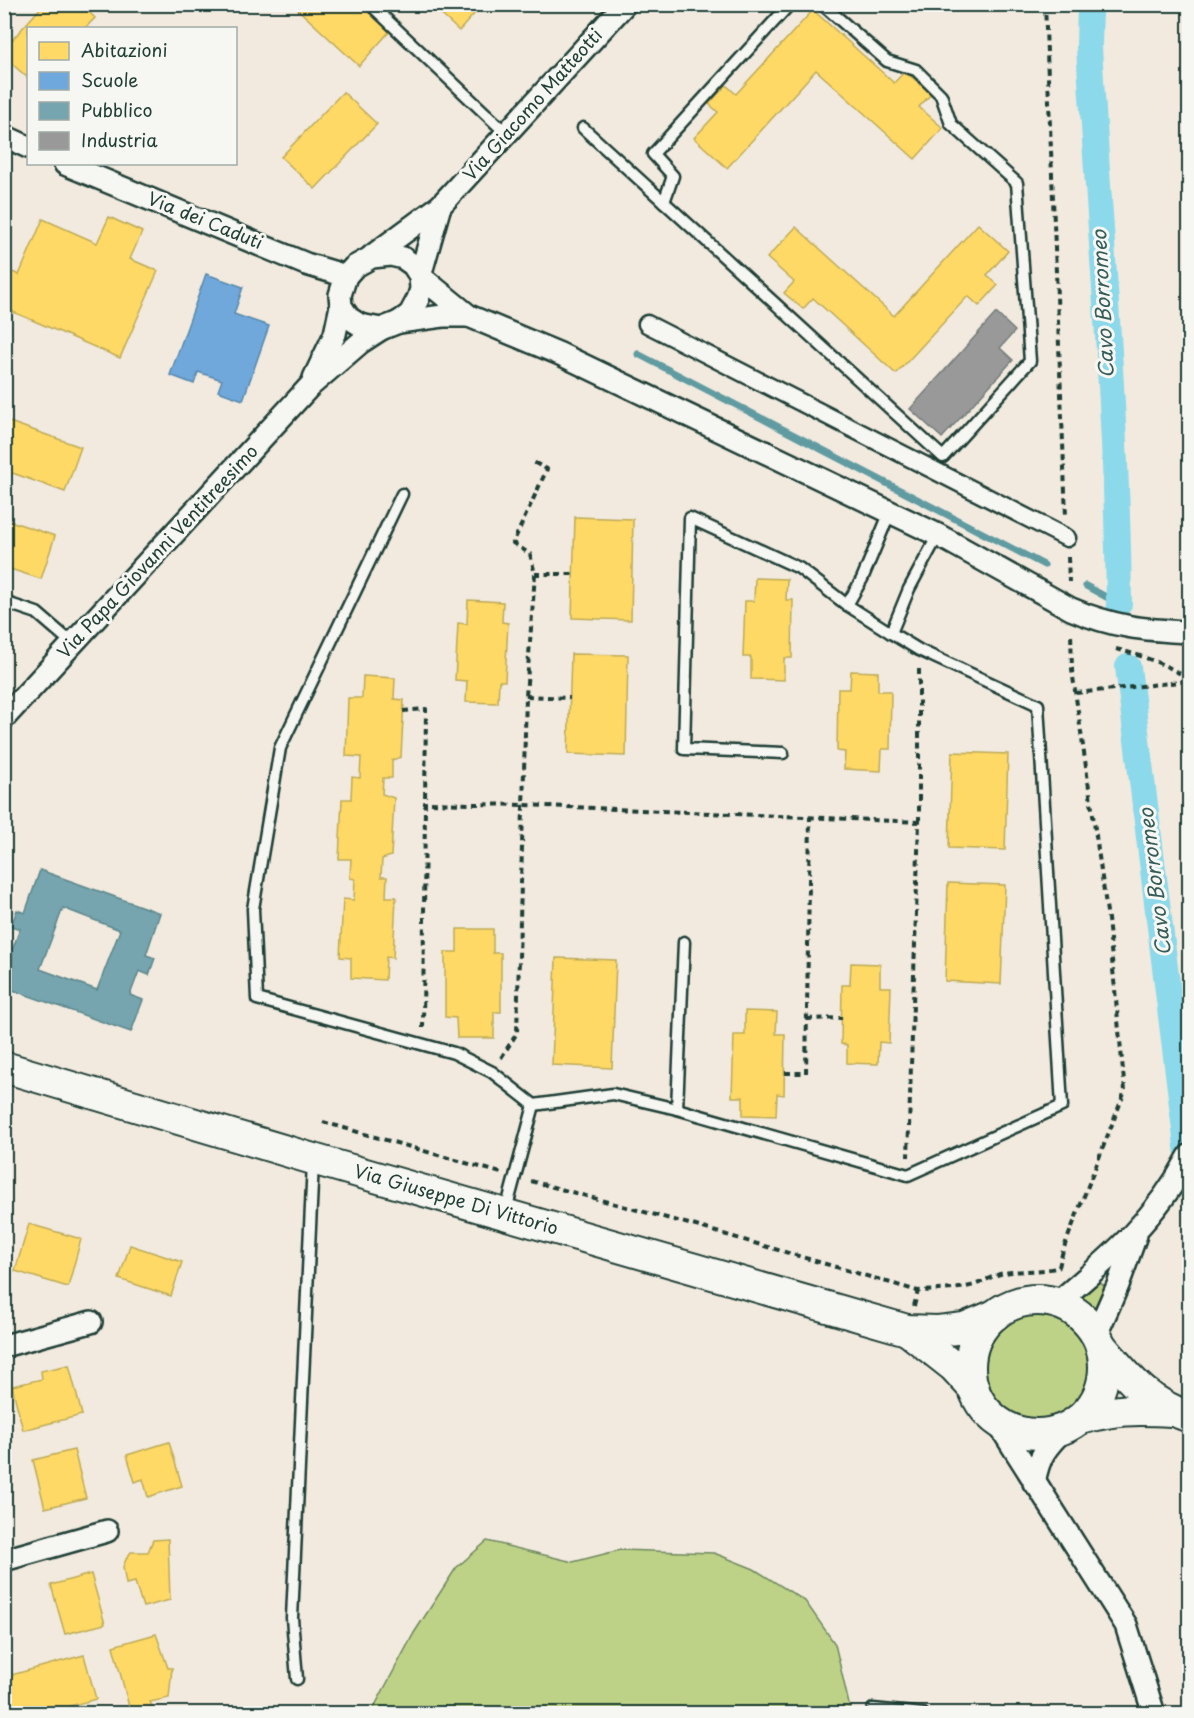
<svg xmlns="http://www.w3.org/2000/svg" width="1194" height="1718" font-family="'Playpen Sans',sans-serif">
  <rect width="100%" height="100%" fill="#f2eadf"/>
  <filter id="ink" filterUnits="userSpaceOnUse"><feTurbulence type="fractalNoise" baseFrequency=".0167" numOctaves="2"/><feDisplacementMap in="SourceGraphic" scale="12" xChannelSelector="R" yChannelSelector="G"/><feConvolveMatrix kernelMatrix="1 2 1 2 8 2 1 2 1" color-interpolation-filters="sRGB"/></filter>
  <g filter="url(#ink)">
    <g fill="#bed287" stroke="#6e885e" stroke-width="1.5">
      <path d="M1098,1281l8,6 -10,23 -18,-14z"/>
      <circle cx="1038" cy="1367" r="52"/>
      <path d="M487,1541l86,21 47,-12 94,3 40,16 51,32 30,43 16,69h-480l43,-80 42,-65z"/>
    </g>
    <g fill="#ffd966" stroke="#bcaa57" stroke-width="1.5">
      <path d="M44,4h37l14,14 -10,10h-57v50l-24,-21v-8z"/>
      <path d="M292,4h69l29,27 -31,35z"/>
      <path d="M430,4h53l-24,27z"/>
      <path d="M813,10l81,73 11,-12 26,23 -12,13 24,21 -28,31 -99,-89 -89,98 -33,-30 24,-26 -9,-8 17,-19 10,9z"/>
      <path d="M343,92l34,32 -62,65 -34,-32z"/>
      <path d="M109,217l33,15 -12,27 28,12 -38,87 -116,-50v-40l15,7 24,-56 54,24z"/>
      <path d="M978,224l30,27 -21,24 11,10 -19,21 -11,-10 -72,78 -83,-76 -10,11 -19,-16 10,-11 -27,-24 29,-31 98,89z"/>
      <path d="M4,420l77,27 -16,45 -61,-22z"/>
      <path d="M575,517l58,2 -2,101 -59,-2z"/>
      <path d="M4,519l51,17 -14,43 -37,-12z"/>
      <path d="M755,578l32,1 -1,21h7l-1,58h-8v22l-33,-1v-22h-8l2,-56h9z"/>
      <path d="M468,600l35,2 -1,20 6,1 -3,58h-6l-1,22 -32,-1 1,-21 -12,-1 3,-57 9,1z"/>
      <path d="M571,654l57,1 -2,101 -58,-2z"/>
      <path d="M851,671l27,1v19h13l-1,58h-8l-1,22 -37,-2 1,-17 -8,-1 1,-62h12z"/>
      <path d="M363,676l32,2 -1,21 10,1 -3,57 -9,3v18h-9l-1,16 12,4 -3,58 -9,3 -1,18h6l-1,20h10l-3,61 -7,-1 -1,23 -34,-2v-20l-11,-1 3,-58 11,1 1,-21 -5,-1 1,-19h-12l3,-60h9l1,-22 8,1 1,-21 -15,-1 2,-58h14z"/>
      <path d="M952,752l56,2 -3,96 -56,-2z"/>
      <path d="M948,883l57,2 -4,99 -56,-3z"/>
      <path d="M457,929h36v24h8v59h-7v26h-37l-1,-20 -11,-1v-65h12z"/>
      <path d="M556,958l60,2 -4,108 -60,-3z"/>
      <path d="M851,963l29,1v23h11l-2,56 -10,-1 -1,22 -31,-1v-18l-6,-1 1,-59h8z"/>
      <path d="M745,1011l32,1 -1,22h9l-1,61 -7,-1 -1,22 -33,-1v-18h-11l2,-62h11z"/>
      <path d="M29,1224l52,15 -13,48 -53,-16z"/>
      <path d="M130,1245l52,17 -11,34 -52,-17z"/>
      <path d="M69,1365l13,50 -59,15 -11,-44 30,-7 -1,-8z"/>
      <path d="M169,1442l13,44 -34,11 -5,-18 -8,3 -8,-27z"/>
      <path d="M74,1450l12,48 -41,10 -12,-48z"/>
      <path d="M168,1539l2,61 -27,7 -8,-25 -9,2 -3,-17 3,-8 5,-7h17l5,-12z"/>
      <path d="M91,1574l14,50 -40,10 -14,-49z"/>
      <path d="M156,1634l12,34h4l-3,30 -19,4 2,4 -4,8h-17l-18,-68z"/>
      <path d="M84,1655l12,44 -26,7 1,8h-67v-37z"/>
    </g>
    <path fill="#6fa8dc" stroke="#5788aa" stroke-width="1.5" d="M206,274l37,13 -9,27 35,12 -26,74 -25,-9 4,-11 -24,-8 -4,12 -24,-9z"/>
    <path fill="#76a5af" stroke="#5c868a" stroke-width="1.5" fill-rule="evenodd" d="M40,870l120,43 -14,42 9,3 -6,17 -10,-4 -9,24 13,5 -12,32 -127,-45v-37l7,3 9,-24 -9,-3 6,-16 8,3zM63,908l57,22 -23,60 -57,-21z"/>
    <path fill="#999" stroke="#747d7b" stroke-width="1.5" d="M996,313l19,18 -15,17 13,12 -71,78 -32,-29z"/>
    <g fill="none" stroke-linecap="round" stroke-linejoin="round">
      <g stroke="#609ba1" stroke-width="7">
        <path d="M638,354l406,211"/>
        <path d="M1086,586l33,18"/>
      </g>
      <g stroke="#8bd9ea" stroke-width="26">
        <path d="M1090,4l-1,43c11,185 28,371 30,557"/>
        <path d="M1128,667l62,503"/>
      </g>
      <defs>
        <g id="service">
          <path d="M370,4l137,130"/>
          <path d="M583,128l360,329 87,-96 -13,-178 -66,-59 -10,-29 -25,-25 -29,-9 -65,-57"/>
          <path d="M664,202l9,-26 -20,-22 137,-150"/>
          <path d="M402,494l-122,254 -27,161 4,90 197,54 38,19 42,33 -29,109"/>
          <path d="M890,512l-28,67 -15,26 44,28"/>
          <path d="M4,602l33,11 36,31"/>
          <path d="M783,753l-99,-4 6,-231 109,50 48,37"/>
          <path d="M534,1105l79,-11 64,15 7,-167"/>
          <path d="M677,1109l231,66 154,-69 -24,-401 -119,-55 -28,-17 18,-44 29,-54"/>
          <path d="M297,1679l-5,-61 21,-456"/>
          <path d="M873,1709l50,5"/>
        </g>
        <path id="pedestrian" d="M647,324l420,214"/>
        <g id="minor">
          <path d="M4,136l24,11"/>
          <path d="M65,164l241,100 40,12"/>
          <path d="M440,206l-20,70 1,13 -3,10 -8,15 -11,8 -18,7 -21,-4 -11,-7 -8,-12 -1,-11 6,-19 8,-9 18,-10 19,-2 12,3 10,7 7,11 49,40 91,38 378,181 133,74c42,18 73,21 119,23"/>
          <path d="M372,256l68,-50 185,-202"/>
          <path d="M399,322l44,-6h26"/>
          <path d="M314,378l21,-44 6,-28"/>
          <path d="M4,718l306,-332 51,-44 20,-13"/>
          <path d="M1057,1303c54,-46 99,-84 133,-148"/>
          <path d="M1096,1335l22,-50 18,-50"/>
          <path d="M4,1346l87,-24"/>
          <path d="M994,1417l132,208 28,89"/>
          <path d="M1034,1483c5,-28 12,-36 32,-56"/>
          <path d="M4,1560l103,-29"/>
        </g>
        <g id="secondary">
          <path d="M4,1067l309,92 594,171 31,1 26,-3 31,-13"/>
          <circle cx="1037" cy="1367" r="67"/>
          <path d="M907,1330l47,37 20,22"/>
          <path d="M1101,1346c28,32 46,57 89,71"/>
          <path d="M1080,1419c35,-10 55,-10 91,-8"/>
        </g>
      </defs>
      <use href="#service" stroke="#1f3d34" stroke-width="15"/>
      <use href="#pedestrian" stroke="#1f3d34" stroke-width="21"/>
      <use href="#minor" stroke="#1f3d34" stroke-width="26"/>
      <use href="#secondary" stroke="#1f3d34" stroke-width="34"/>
      <g stroke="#1f3d34" stroke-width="4" stroke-dasharray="6 4.5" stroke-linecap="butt">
        <path d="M1045,4l21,512"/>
        <path d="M1068,557l1,25"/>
        <path d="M535,574h38"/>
        <path d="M1116,649c27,7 51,15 74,31"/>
        <path d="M1076,693l113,-12"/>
        <path d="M526,696l44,2"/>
        <path d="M403,711l23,-2 -1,94"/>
        <path d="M919,822v-156"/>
        <path d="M807,1019l35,-1"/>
        <path d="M423,1028l2,-225 98,2 396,17 -11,335"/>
        <path d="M501,1058l16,-25 9,-337 9,-122 -5,-20 -17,-11 34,-74 -14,-7"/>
        <path d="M785,1073h21l4,-256"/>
        <path d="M323,1122l178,51"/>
        <path d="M531,1181l165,45 222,65c19,-1 37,-1 56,-6 10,-3 19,-10 30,-12 19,-3 38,-1 56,-6"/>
        <path d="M1059,1267l4,-17 62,-159 -17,-172 -36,-249 -1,-38"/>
        <path d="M914,1306l4,-15"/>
      </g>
      <use href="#service" stroke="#f6f6f2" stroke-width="10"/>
      <use href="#pedestrian" stroke="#f6f6f2" stroke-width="16"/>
      <use href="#minor" stroke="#f6f6f2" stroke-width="21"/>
      <use href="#secondary" stroke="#f6f6f2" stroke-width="30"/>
    </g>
  </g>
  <g text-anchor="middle" stroke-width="6" stroke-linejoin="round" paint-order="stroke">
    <g font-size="18" fill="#1f3d34" stroke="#f6f6f2">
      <text transform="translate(533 105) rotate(-48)" y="6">Via Giacomo Matteotti</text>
      <text transform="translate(205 221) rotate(22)" y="6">Via dei Caduti</text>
      <text transform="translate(158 552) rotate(-47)" y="6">Via Papa Giovanni Ventitreesimo</text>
      <text transform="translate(456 1200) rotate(16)" y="6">Via Giuseppe Di Vittorio</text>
    </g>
    <g font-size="20" font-style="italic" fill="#355c58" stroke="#f6f6f2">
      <text transform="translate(1103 304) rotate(-93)" y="7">Cavo Borromeo</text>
      <text transform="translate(1155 882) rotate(-97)" y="7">Cavo Borromeo</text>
    </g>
  </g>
  <rect width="1194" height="1718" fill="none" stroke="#f6f6f2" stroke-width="24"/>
  <rect x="12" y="12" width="1170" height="1694" fill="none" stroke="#1f3d34" stroke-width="2" filter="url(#ink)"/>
  <rect x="27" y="27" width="210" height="138" fill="#f6f6f2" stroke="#a0aca6" stroke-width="1.5"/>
  <rect x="39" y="42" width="30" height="18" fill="#ffd966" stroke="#a0aca6" stroke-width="1.5"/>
  <text x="81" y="57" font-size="18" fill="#1f3d34">Abitazioni</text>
  <rect x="39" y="72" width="30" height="18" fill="#6fa8dc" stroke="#a0aca6" stroke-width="1.5"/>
  <text x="81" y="87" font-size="18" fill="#1f3d34">Scuole</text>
  <rect x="39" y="102" width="30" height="18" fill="#76a5af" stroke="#a0aca6" stroke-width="1.5"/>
  <text x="81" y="117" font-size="18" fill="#1f3d34">Pubblico</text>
  <rect x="39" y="132" width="30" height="18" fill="#999999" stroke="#a0aca6" stroke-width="1.5"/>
  <text x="81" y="147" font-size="18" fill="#1f3d34">Industria</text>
</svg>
